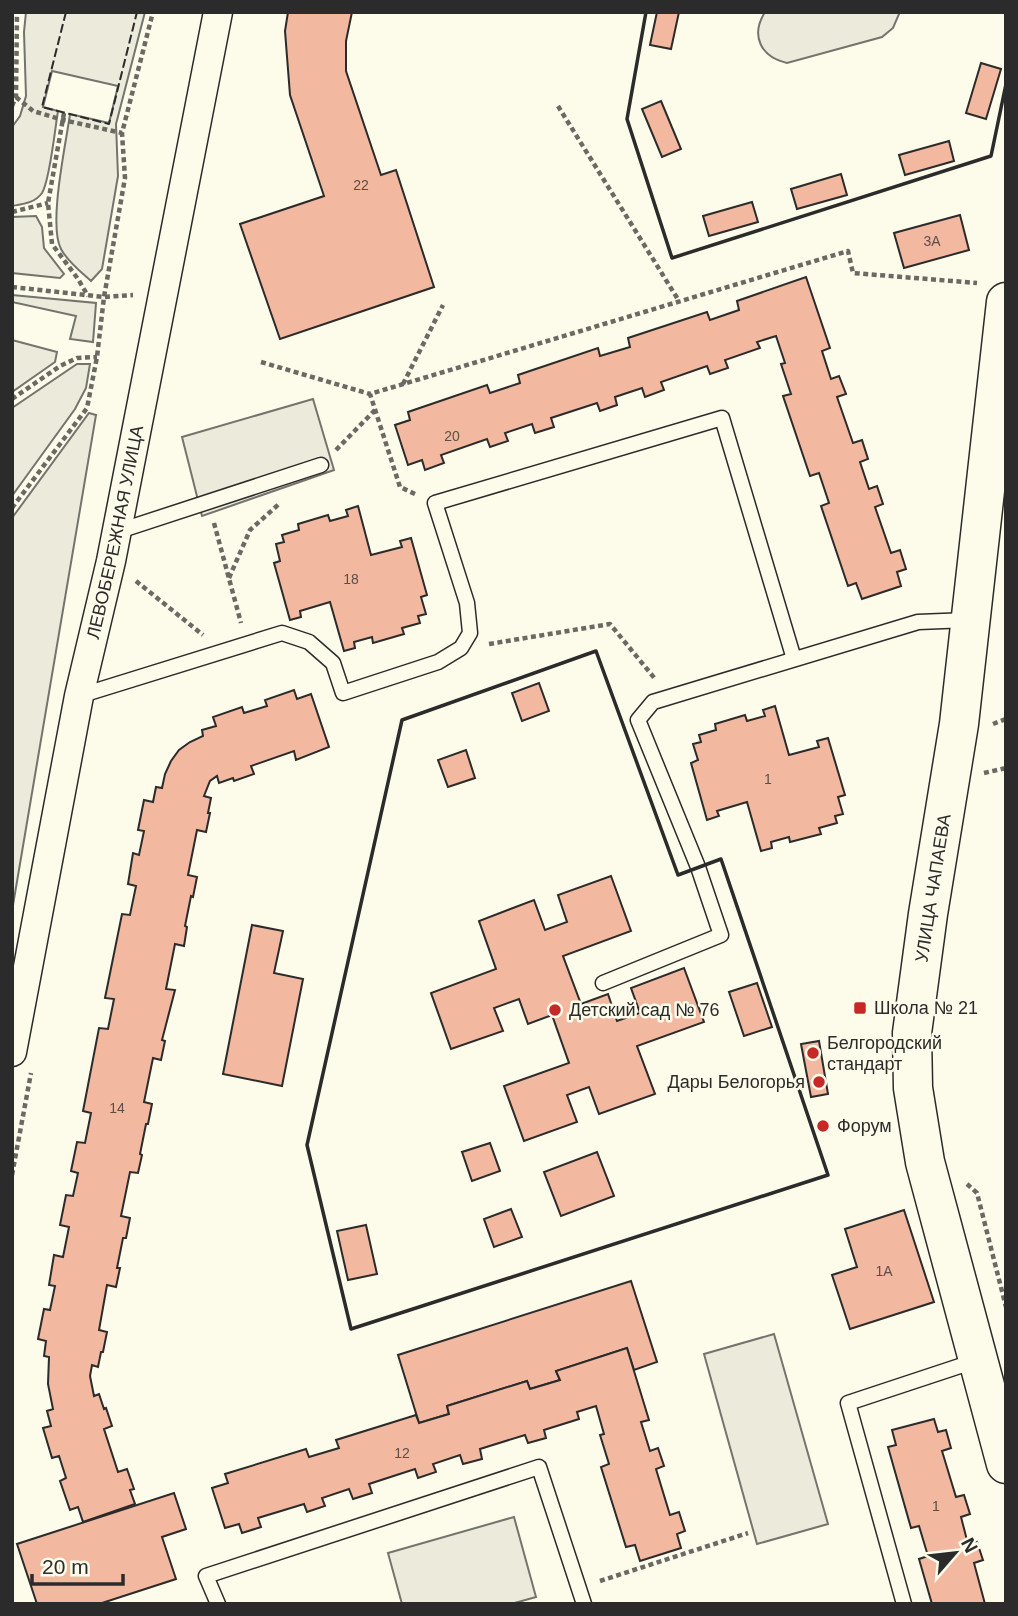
<svg xmlns="http://www.w3.org/2000/svg" width="1018" height="1616" font-family="Arial,sans-serif">
  <rect width="100%" height="100%" fill="#fdfbea"/>
  <g fill="#ecebdb" stroke="#74746e" stroke-width="2">
    <path d="M26,12h119l-29,112 2,52 -16,93 -11,12c-10,-9 -24,-20 -30,-32 -13,-25 5,-105 9,-135l39,9 9,-37 -66,-15 -9,36 15,4c-3,17 -8,69 -16,82 -7,10 -19,11 -30,13v-79l8,-11 6,-20 -2,-64z"/>
    <path d="M765,12h134v2l-6,14 -11,9 -95,26c-26,-6 -37,-27 -22,-51z"/>
    <path d="M36,216l6,11 2,21 20,26 -4,4 -48,-5v-56z"/>
    <path d="M12,295l84,8 -3,39 -23,-3 6,-23 -64,-14z"/>
    <path d="M12,340l45,12 -2,10 -43,30z"/>
    <path d="M77,364h13l-4,24 -11,21 -63,87v-88z"/>
    <path d="M89,413l7,2 -84,496v-393z"/>
    <path d="M774,1334l54,190 -71,20 -53,-190z"/>
    <path d="M514,1517l22,80 -25,7h-109l-14,-51z"/>
  </g>
  <path fill="#eceadb" stroke="#74746e" stroke-width="2" d="M313,399l21,71 -132,46 -20,-79z"/>
  <g fill="#f2b8a0" stroke="#2b2b2b" stroke-width="2">
    <path d="M288,12h64l-6,29v30l35,104 15,-5 38,117 -154,52 -40,-115 84,-28 -34,-101 -5,-64z"/>
    <path d="M657,12h22l-8,37 -21,-4z"/>
    <path d="M981,63l20,6 -15,50 -20,-6z"/>
    <path d="M661,101l20,48 -19,8 -20,-48z"/>
    <path d="M949,141l5,20 -49,14 -6,-20z"/>
    <path d="M841,174l6,21 -50,14 -6,-20z"/>
    <path d="M752,202l6,20 -49,14 -6,-20z"/>
    <path d="M960,215l9,35 -65,18 -10,-35z"/>
    <path d="M806,277l24,71 -8,3 9,28 8,-3 7,18 -9,3 16,46 9,-3 6,19 -8,3 9,27 8,-3 6,18 -8,3 16,46 9,-3 6,19 -9,3 4,14 -39,13 -6,-16 -8,3 -27,-80 8,-3 -10,-30 -9,3 -27,-80 8,-2 -10,-30 4,-1 -9,-27 -19,6 3,6 -35,12 3,8 -18,6 -3,-8 -46,16 3,8 -19,7 -3,-9 -27,9 2,8 -17,6 -3,-8 -46,15 3,9 -19,6 -3,-9 -27,9 3,8 -18,6 -3,-8 -46,16 3,8 -19,7 -3,-10 -14,5 -13,-40 15,-5 -2,-8 79,-27 3,8 30,-10 -2,-8 80,-27 2,8 30,-9 -2,-9 79,-26 3,8 29,-10 -2,-9z"/>
    <path d="M358,506l13,49 31,-8 -2,-6 11,-3 16,57 -6,2 5,17 -8,2 2,7 -18,5 2,6 -31,9 -1,-6 -18,5 1,6 -11,3 -14,-49 -30,9 1,6 -11,3 -16,-57 6,-2 -4,-17 8,-2 -2,-7 17,-5 -1,-6 30,-9 2,6 18,-5 -2,-6z"/>
    <path d="M539,683l10,28 -27,10 -10,-28z"/>
    <path d="M294,690l3,9 14,-5 18,53 -33,13 -2,-9 -43,15 3,8 -20,7 -1,-3 -14,5 -2,-7 -7,5 -6,15 7,2 -3,15h2l-4,19 -9,-2 -9,45 9,2 -4,20 -2,-1 -6,30 2,1 -3,19 -9,-2 -9,45 9,1 -13,50 3,1 -4,19 -8,-2 -9,44 8,2 -4,20h-2l-6,30 2,1 -4,18 -8,-1 -9,44 9,2 -4,20h-3l-6,30h3l-4,19 -9,-2 -8,45 8,2 -4,20h-2l-3,15 -6,-2 -2,11 4,20 5,-2 5,15 2,-1 6,18 -8,3 14,43 9,-3 7,20 -4,1 5,14 -52,18 -5,-15 -8,3 -10,-29 6,-3 -7,-22 -7,2 -9,-30 8,-2 -4,-15 6,-2 -5,-25 1,-27 -5,-1 2,-15 -8,-2 6,-30 6,1 5,-24 -6,-1 5,-30 9,2 6,-30 -9,-2 6,-30 7,1 5,-23 -7,-2 6,-29 8,1 6,-30 -8,-2 16,-83 9,1 6,-30 -9,-1 17,-84 8,1 6,-29 -8,-2 5,-31 6,2 5,-24 -6,-1 6,-30 9,2 3,-15 6,1 3,-14 6,-13 8,-11 11,-8 13,-6 -1,-6 14,-4 -3,-9 29,-10 2,6 23,-7 -2,-6z"/>
    <path d="M775,706l14,49 30,-8 -2,-6 11,-3 17,57 -7,2 5,17 -8,2 2,7 -18,5 2,6 -31,8 -1,-5 -18,5 1,6 -11,3 -14,-49 -30,9 2,5 -12,4 -16,-57 7,-3 -5,-16 8,-2 -2,-7 17,-5 -1,-6 30,-9 2,6 18,-5 -2,-6z"/>
    <path d="M466,750l9,28 -27,9 -10,-27z"/>
    <path d="M611,876l20,55 -68,25 18,48 27,-10 9,27 23,-8 -9,-25 53,-20 20,54 -67,24 18,48 -56,20 -10,-27 -22,8 10,27 -53,19 -20,-55 65,-23 -17,-48 -24,9 -9,-25 -25,9 9,23 -52,18 -20,-56 65,-24 -17,-48 55,-21 11,30 22,-8 -9,-27z"/>
    <path d="M252,925l31,6 -9,42 29,6 -21,107 -59,-12z"/>
    <path d="M757,983l15,44 -28,9 -15,-44z"/>
    <path d="M819,1041l9,53 -17,3 -10,-53z"/>
    <path d="M490,1143l10,28 -28,10 -10,-29z"/>
    <path d="M597,1152l17,44 -53,20 -17,-44z"/>
    <path d="M511,1209l11,28 -28,10 -10,-28z"/>
    <path d="M904,1210l30,92 -84,27 -18,-54 25,-8 -12,-38z"/>
    <path d="M366,1225l11,49 -29,6 -11,-49z"/>
    <path d="M631,1281l26,81 -23,8 -7,-22 -71,23 4,9 -30,9 -3,-8 -80,25 2,8 -30,9 -21,-68z"/>
    <path d="M627,1348l22,72 -8,2 9,29 8,-3 6,18 -8,3 14,46 9,-3 6,19 -8,3 4,14 -41,13 -5,-16 -9,2 -25,-80 8,-3 -9,-29 4,-1 -8,-28 -19,6 2,7 -35,11 2,8 -18,5 -3,-8 -45,14 2,10 -19,5 -3,-9 -27,9 3,8 -18,6 -3,-9 -46,15 3,9 -19,6 -4,-10 -27,9 3,8 -18,6 -3,-8 -46,14 3,9 -19,6 -3,-9 -14,4 -13,-40 16,-5 -3,-9 81,-25 3,8 30,-9 -3,-8 80,-25 3,8 30,-9 -2,-8 80,-25 3,8 30,-9 -4,-9z"/>
    <path d="M934,1419l4,13 8,-2 5,18 -9,3 14,46 8,-2 6,19 -9,3 7,27 9,-2 6,18 -9,3 11,41h-53l-13,-45 9,-3 -9,-30 -8,2 -23,-81 8,-2 -4,-15z"/>
    <path d="M174,1493l12,36 -24,8 14,42 -77,25h-62l-20,-60z"/>
  </g>
  <g fill="none" stroke-linecap="round" stroke-linejoin="round">
    <defs>
      <g id="lane">
        <path d="M116,532l205,-67"/>
        <path d="M79,696l203,-63 27,9 24,21 10,30 95,-31 23,-14 9,-15 -3,-30 -32,-100 287,-85 72,241"/>
        <path d="M603,983l118,-48 -23,-68 -60,-147 15,-18 265,-80 50,-2"/>
        <path d="M218,1604l-12,-28 333,-109 45,137"/>
        <path d="M904,1604l-56,-201 130,-43"/>
      </g>
      <g id="street">
        <path id="s1" d="M12,1052l67,-356 32,-135 107,-549"/>
      </g>
      <path id="secondary" d="M1006,302l-47,422 -31,190 -16,119 1,55 12,74 81,302"/>
    </defs>
    <use href="#lane" stroke="#2b2b2b" stroke-width="17"/>
    <use href="#street" stroke="#2b2b2b" stroke-width="31"/>
    <use href="#secondary" stroke="#2b2b2b" stroke-width="41"/>
    <g stroke="#6a6964" stroke-width="4.5" stroke-dasharray="5 3.5" stroke-linecap="butt">
      <path d="M16,97l17,14 30,9 59,13"/>
      <path d="M12,106l4,-9 1,-85"/>
      <path d="M558,106l121,195"/>
      <path d="M64,113l-16,90 4,41 26,35 10,17"/>
      <path d="M12,212l36,-9"/>
      <path d="M12,287l92,10 29,-2"/>
      <path d="M261,362l109,32"/>
      <path d="M403,384l40,-79"/>
      <path d="M12,399l48,-33 17,-8 20,-1"/>
      <path d="M336,450l39,-40"/>
      <path d="M415,494l-15,-7 -30,-93 478,-143 5,22 124,10"/>
      <path d="M12,508l75,-100 10,-51 7,-60 21,-119 -3,-45 31,-121"/>
      <path d="M214,523l27,100"/>
      <path d="M229,578l21,-48 29,-26"/>
      <path d="M136,581l67,54"/>
      <path d="M489,644l121,-20 46,56"/>
      <path d="M993,724l13,-5"/>
      <path d="M984,773l22,-5"/>
      <path d="M12,1175l19,-102"/>
      <path d="M967,1184l10,9 29,114"/>
      <path d="M600,1581l148,-48"/>
    </g>
    <use href="#lane" stroke="#fdfbea" stroke-width="14"/>
    <use href="#street" stroke="#fdfbea" stroke-width="28"/>
    <use href="#secondary" stroke="#fdfbea" stroke-width="38"/>
    <path stroke="#2b2b2b" stroke-width="2" stroke-dasharray="9 3.5" stroke-linecap="butt" d="M66,12l-24,95 67,17 28,-112"/>
    <g stroke="#2b2b2b" stroke-width="3.5">
      <path d="M646,12l-19,107 45,139 319,-102 15,-72"/>
      <path d="M596,651l82,224 43,-16 107,316 -477,154 -44,-184 95,-425z"/>
    </g>
  </g>
  <g fill="#c62828" stroke="#fdfbea" stroke-width="2.5">
    <rect x="853" y="1001" width="14" height="14" rx="3.5"/>
    <circle cx="555" cy="1010" r="7"/>
    <circle cx="813" cy="1053" r="7"/>
    <circle cx="819" cy="1082" r="7"/>
    <circle cx="823" cy="1126" r="7"/>
  </g>
  <g text-anchor="middle" stroke-width="5" stroke-linejoin="round" paint-order="stroke">
    <g font-size="14" fill="#5d4e48">
      <text x="361" y="190">22</text>
      <text x="932" y="246">3А</text>
      <text x="452" y="441">20</text>
      <text x="351" y="584">18</text>
      <text x="768" y="784">1</text>
      <text x="117" y="1113">14</text>
      <text x="884" y="1276">1А</text>
      <text x="402" y="1458">12</text>
      <text x="936" y="1511">1</text>
    </g>
    <g font-size="18" fill="#2b2b2b" stroke="#fdfbea">
      <text dy="6" stroke="none"><textPath href="#s1" startOffset="530">ЛЕВОБЕРЕЖНАЯ УЛИЦА</textPath></text>
      <text transform="translate(933 888) rotate(-81)" y="6">УЛИЦА ЧАПАЕВА</text>
    </g>
    <g font-size="18" fill="#2b2b2b" stroke="#fdfbea" text-anchor="start">
      <text x="874" y="1014">Школа № 21</text>
      <text x="569" y="1016">Детский сад № 76</text>
      <text x="827" y="1049">Белгородский<tspan x="827" dy="21">стандарт</tspan></text>
      <text x="805" y="1088" text-anchor="end">Дары Белогорья</text>
      <text x="837" y="1132">Форум</text>
    </g>
  </g>
  <rect width="1018" height="1616" fill="none" stroke="#2b2b2b" stroke-width="28"/>
  <g transform="translate(955 1553) rotate(62)" stroke="#fdfbea" stroke-width="5" paint-order="stroke">
  <path d="M0-5L12 26L0 18L-12 26Z" fill="#2b2b2b"/>
  <text y="-10" font-size="19" font-weight="bold" text-anchor="middle" fill="#2b2b2b">N</text>
  </g>
  <path d="M32 1574v10h91v-10" fill="none" stroke="#2b2b2b" stroke-width="3.5"/>
  <text x="42" y="1574" font-size="21" fill="#2b2b2b" stroke="#fdfbea" stroke-width="5" paint-order="stroke">20 m</text>
</svg>
